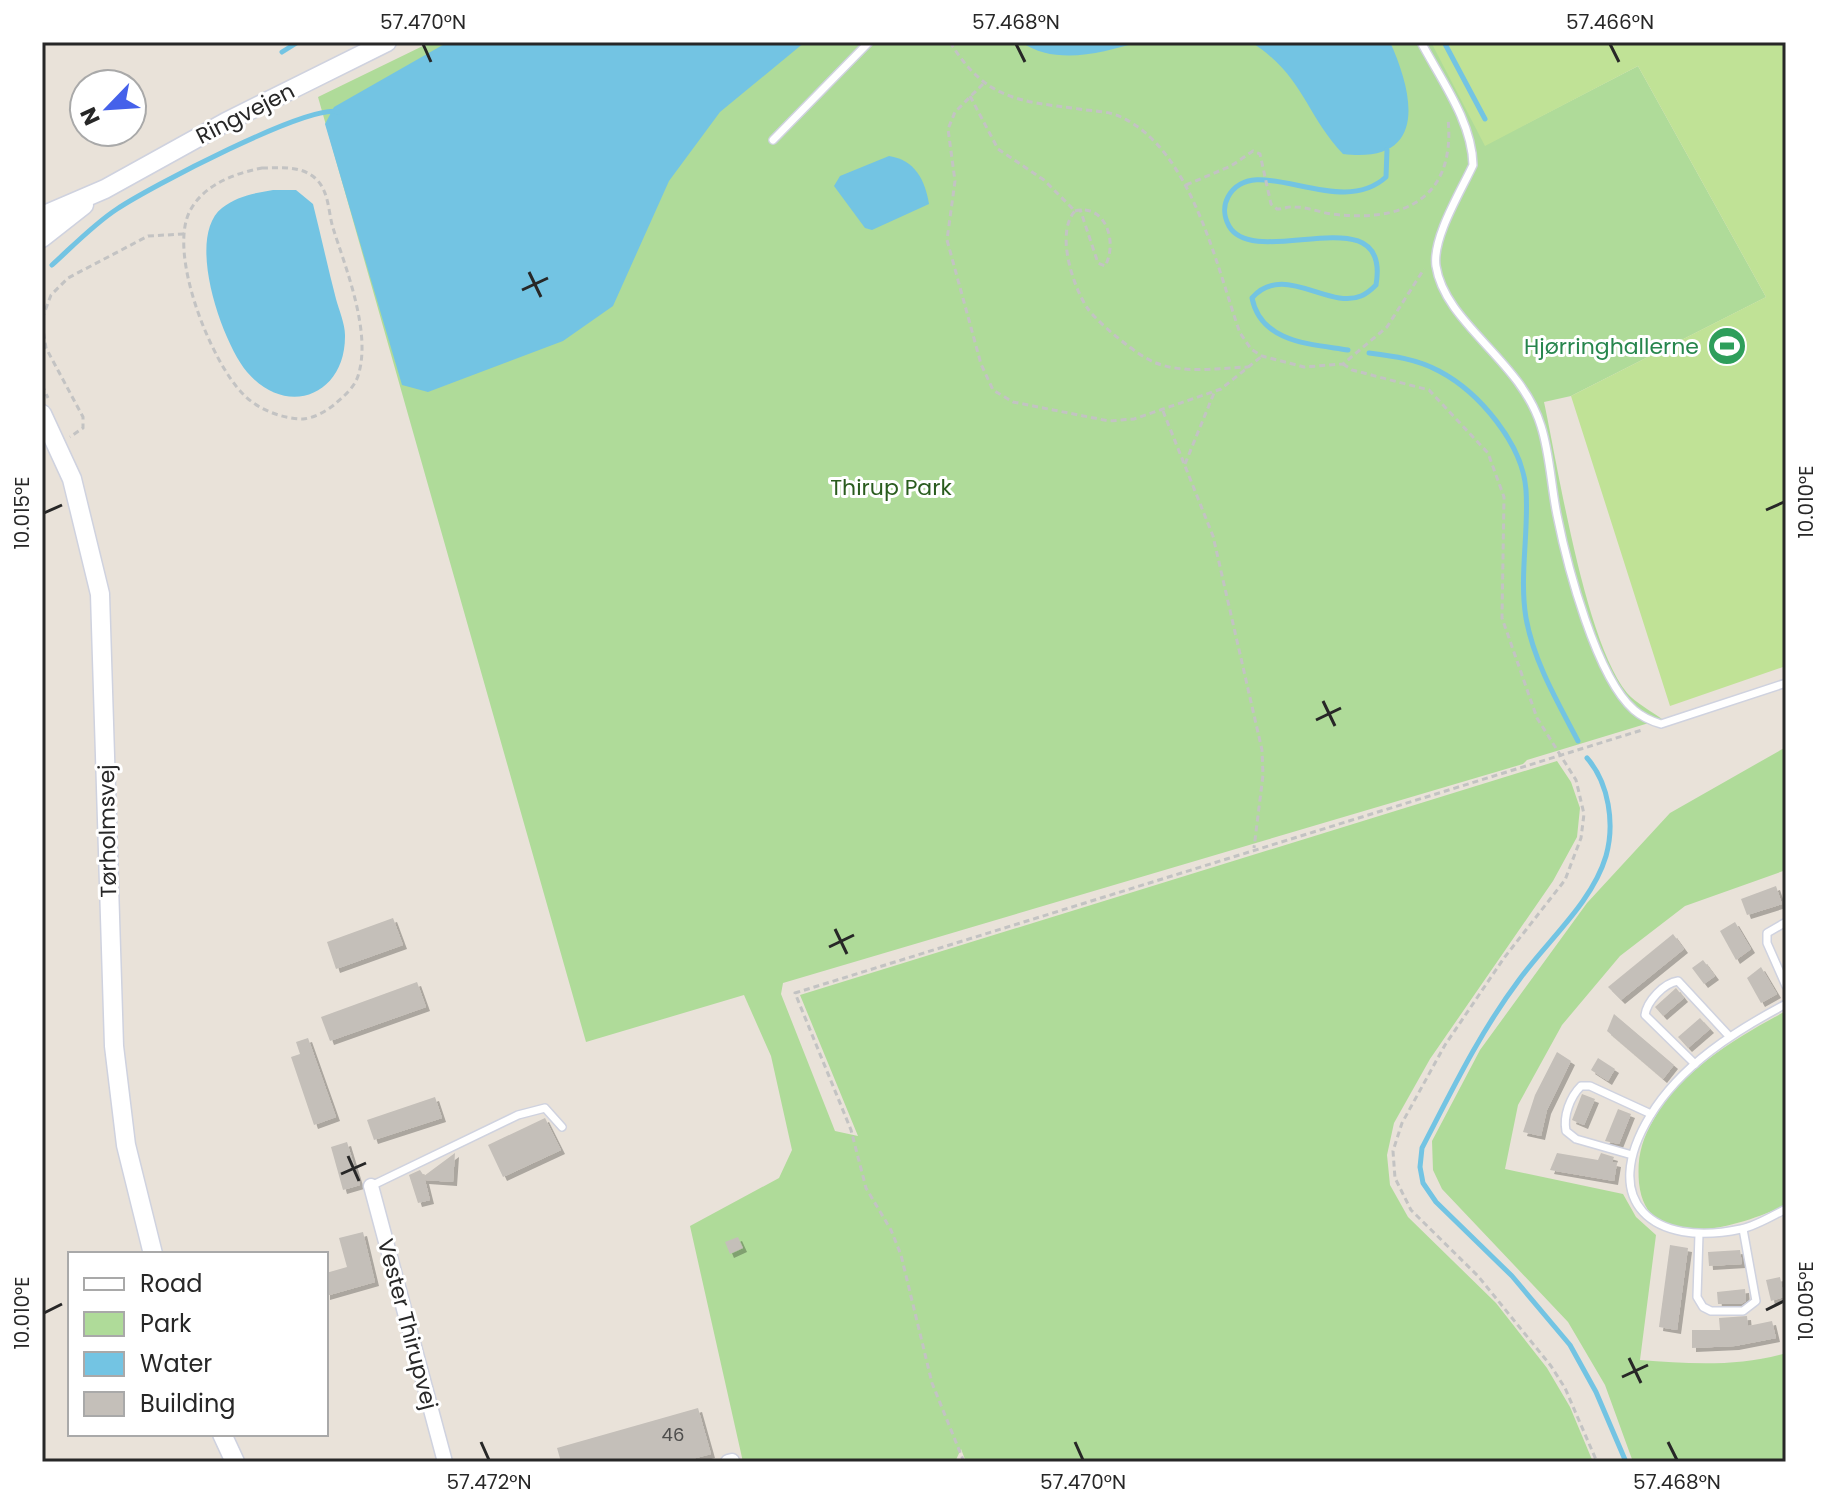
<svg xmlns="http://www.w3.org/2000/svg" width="1828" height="1504" font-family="Poppins,sans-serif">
  <defs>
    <filter id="shadow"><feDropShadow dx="4" dy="4" stdDeviation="0" flood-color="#0004"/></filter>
  </defs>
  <rect width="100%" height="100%" fill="#e9e2d9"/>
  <g fill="#afdb99">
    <path d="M431,42h1032l24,102 151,-78 128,231 20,-10 -215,109 -27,6c15,70 41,239 83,291 9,10 24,18 35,26l-135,41 -4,4 -740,219 -2,11 54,137 23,5 -58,-141 757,-234 14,21 9,26 -3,29 -24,44 -123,178 -36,64 -7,32 3,30 18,32 88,86 51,65 23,39 23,55h-627l-5,-13 -6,13h-212l-53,-236 89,-48 13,-28 -21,-94 -27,-61 -158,47 -268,-945z"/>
    <path d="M1786,747v123l-101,36 -65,50 -58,69 -44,80 -13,64 118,25 13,23 20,18 -16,125c49,4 99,7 146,-7v109h-153l-28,-77 -37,-63 -126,-133 -9,-19 -1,-29 48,-91 107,-147 83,-90z"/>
    <path d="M1786,1011v194c-44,20 -139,53 -147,-22 -2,-25 2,-42 15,-64 27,-49 85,-83 132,-108z"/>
  </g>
  <path fill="#c0e296" d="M1431,42h355v624l-116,40 -99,-310 195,-99 -128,-231 -153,80z"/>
  <g fill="#73c4e3">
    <path d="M448,42h357l-85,70 -51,69 -56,125 -50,35 -135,51 -26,-7 -77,-261 9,-17z"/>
    <path d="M1021,42h118c-38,11 -83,24 -118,0z"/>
    <path d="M1251,42h139c25,55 37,122 -47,112 -38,-40 -39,-78 -92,-112z"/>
    <path d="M889,156c26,4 36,24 40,48l-57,26 -7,-2 -31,-42 6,-10z"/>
    <path d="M273,190h23l17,14c8,32 15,64 23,95 3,11 9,25 9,36 1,60 -58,84 -98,37 -25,-30 -62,-135 -25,-164 15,-12 33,-15 51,-18z"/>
  </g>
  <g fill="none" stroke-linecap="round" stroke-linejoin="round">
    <g stroke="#73c4e3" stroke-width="5">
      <path d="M1444,42l41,77"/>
      <path d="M282,52l16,-10"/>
      <path d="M52,265c21,-19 42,-41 65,-56 31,-21 193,-106 222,-97"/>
      <path d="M1348,350c-37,-6 -87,-7 -96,-52 31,-36 77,12 109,-2 5,-2 11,-7 15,-11 16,-92 -121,-13 -147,-59 -5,-9 -6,-20 -1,-29 26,-48 110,24 158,-20l1,-27"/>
      <path d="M1369,353c24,3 48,6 70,18 40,21 84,73 87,119 3,42 -7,86 0,128 8,44 31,83 52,123"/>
      <path d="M1587,758c22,25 28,66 19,98 -14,47 -59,85 -87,124 -39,52 -67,110 -97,168l-2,19 3,16 13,19 76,74 58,69 26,47 30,70"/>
    </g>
  </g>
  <g fill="#c4bfb9" filter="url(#shadow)">
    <path d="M1776,886l6,18 -35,11 -6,-16z"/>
    <path d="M393,918l10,27 -67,24 -9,-27z"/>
    <path d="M1735,922l16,27 -15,11 -16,-29z"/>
    <path d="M1673,934l11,15 -63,51 -13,-13z"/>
    <path d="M1703,960l12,16 -11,8 -12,-16z"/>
    <path d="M1761,967l16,27 -16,9 -14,-25z"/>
    <path d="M417,982l9,25 -96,34 -9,-24z"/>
    <path d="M1676,988l8,10 -21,18 -8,-9z"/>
    <path d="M1614,1014l60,51 -11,14 -56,-48z"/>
    <path d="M1700,1018l10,11 -22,19 -10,-11z"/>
    <path d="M308,1038l28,79 -22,8 -23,-68 9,-3 -4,-12z"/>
    <path d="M1557,1052l14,9 -24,49 -6,26 -18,-4 12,-37z"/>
    <path d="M1598,1058l17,11 -7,12 -17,-11z"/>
    <path d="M1582,1094l13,5 -11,26 -12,-5z"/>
    <path d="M435,1097l7,21 -68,22 -7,-20z"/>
    <path d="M1618,1109l13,5 -12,30 -14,-3z"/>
    <path d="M545,1118l16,32 -58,27 -15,-32z"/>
    <path d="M347,1142l13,43 -17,5 -12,-43z"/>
    <path d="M455,1153l-2,29 -28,-2 5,20 -12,3 -9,-28 11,-5 4,6z"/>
    <path d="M1557,1153l41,7 3,-7 13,4 -2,5 5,1 -3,18 -64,-11z"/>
    <path d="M363,1232l12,50 -49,14v-23l21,-6 -8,-29z"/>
    <path d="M738,1237l5,11 -13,6 -5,-12z"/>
    <path d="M1670,1245l18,3 -11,82 -18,-3z"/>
    <path d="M1740,1250l2,14 -33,2 -1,-14z"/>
    <path d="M1780,1277l4,20 -13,4 -5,-21z"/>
    <path d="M1745,1289l1,12 -5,3h-23l-1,-12z"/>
    <path d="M1747,1316l1,10 24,-5 4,17 -41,8 -43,2v-18h28l-1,-12z"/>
    <path d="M698,1408l13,46 -30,8h-120l-4,-14z"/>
  </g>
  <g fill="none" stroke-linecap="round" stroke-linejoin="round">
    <defs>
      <g id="lane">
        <path d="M1421,42c20,38 51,79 52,123 -12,26 -41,73 -37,101 9,58 85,94 105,160 9,28 10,60 16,89 10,50 39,162 77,195 8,7 17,11 27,14l125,-41"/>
        <path d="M773,140l96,-98"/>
        <path d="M1786,922l-19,11v10l19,43"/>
        <path d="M1786,1004c-51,27 -105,61 -136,112 -52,86 3,132 91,113 15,-3 31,-13 45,-20"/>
        <path d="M1695,1064l-50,-49c2,-14 19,-32 33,-34l51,55"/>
        <path d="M1632,1155l-56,-16 -10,-8c-3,-15 4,-34 15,-45h9l61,28"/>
        <path d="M371,1186l147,-71 27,-7 17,19"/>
        <path d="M1699,1234l-2,63 6,10 8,4h32l13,-10 -13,-72"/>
      </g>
      <g id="street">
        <path d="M371,1186l74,276"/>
        <path d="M728,1462l4,-1"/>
      </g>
      <g id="secondary">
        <path d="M42,216l63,-27 121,-67 161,-80"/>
        <path d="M42,238l42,-33"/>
        <path d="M42,414l30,65 28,115 14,452 12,99 27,109"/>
        <path d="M222,1434l13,28"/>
      </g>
    </defs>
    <use href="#lane" stroke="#cfd2df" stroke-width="10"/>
    <use href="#street" stroke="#cfd2df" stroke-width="17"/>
    <use href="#secondary" stroke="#cfd2df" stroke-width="21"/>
    <g stroke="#c3c3c3" stroke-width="3" stroke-dasharray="6 4" stroke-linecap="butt">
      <path d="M950,42c35,57 67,59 129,67 13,2 30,2 42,8 71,33 95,148 119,216l11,16 11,7 42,11 39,-3 44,-37 37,-58"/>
      <path d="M983,84l-28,28 -7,17 7,52 -8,59 34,124 12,26 20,12 96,19 25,-2 87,-30 41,-33"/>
      <path d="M970,96l28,53 46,31 31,31c-20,22 -2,76 13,98 11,15 51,48 68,54 28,11 63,5 92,4"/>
      <path d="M262,168c18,0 38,-3 53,10 14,12 13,33 18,50 13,41 39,105 25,148 -4,12 -14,20 -23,28 -8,7 -21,14 -32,15 -21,0 -46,-10 -60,-25 -32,-32 -77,-143 -52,-185 14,-25 45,-36 71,-41z"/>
      <path d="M1186,185l45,-19 22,-15 7,3 11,50 6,5c7,0 12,-3 18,-2 12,0 24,5 36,7 73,9 125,-15 117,-96"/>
      <path d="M1075,211c31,-8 43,32 30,55l-7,-3 -18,-54"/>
      <path d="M42,319l9,-24 17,-17 80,-42 36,-2"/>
      <path d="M42,323l4,25 37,69v11l-13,9"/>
      <path d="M1343,364l9,6 77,20 59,63 16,44 -2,121 35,100 39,62 8,34 -3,24 -16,42 -61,78 -59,87 -43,78 -9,28 2,27 16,32 67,66 73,90 14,22 32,74"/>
      <path d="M42,385l6,13"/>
      <path d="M1163,411l50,125 49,214 1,25 -9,73"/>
      <path d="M1185,464l29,-71"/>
      <path d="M964,1462l-32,-79 -31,-128 -10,-25 -25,-42 -15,-58 -56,-137 847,-263"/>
    </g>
    <use href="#lane" stroke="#fff" stroke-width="7"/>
    <use href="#street" stroke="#fff" stroke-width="14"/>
    <use href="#secondary" stroke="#fff" stroke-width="18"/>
  </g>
  <path fill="none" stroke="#272727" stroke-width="3" d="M423,44l8,18M1016,44l9,18M1610,44l9,18M529,272l12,25M522,290l26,-12M1766,510l18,-8M44,513l18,-8M1323,701l12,25M1316,720l25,-12M835,929l12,25M829,947l25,-12M348,1156l11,25M341,1174l25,-11M1766,1310l18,-9M44,1313l18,-9M1629,1358l12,25M1622,1377l26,-12M481,1442l8,18M1075,1442l8,18M1668,1442l9,18"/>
  <defs>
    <symbol id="stadium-disc" viewBox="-11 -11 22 22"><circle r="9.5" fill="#2e9e5b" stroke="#fff"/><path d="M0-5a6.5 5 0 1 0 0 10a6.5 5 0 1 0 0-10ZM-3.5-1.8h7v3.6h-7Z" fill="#fff"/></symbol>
  </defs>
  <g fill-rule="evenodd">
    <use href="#stadium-disc" x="1705" y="324" width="44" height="44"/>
  </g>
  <g text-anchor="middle" stroke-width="6" stroke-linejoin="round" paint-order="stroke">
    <g font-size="18" fill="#4e4d4c">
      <text x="673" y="1441">46</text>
    </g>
    <g font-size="22" fill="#272727" stroke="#fff">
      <text transform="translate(245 113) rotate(-27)" y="8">Ringvejen</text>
      <text transform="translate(107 831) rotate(-91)" y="8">Tørholmsvej</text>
      <text transform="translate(408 1324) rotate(75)" y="8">Vester Thirupvej</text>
    </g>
    <g font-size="22" fill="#27864d" stroke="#fff" text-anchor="end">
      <text x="1699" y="354">Hjørringhallerne</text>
    </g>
    <g font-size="22" fill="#2a5c1e" stroke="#fff">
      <text x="891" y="495">Thirup Park</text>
    </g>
  </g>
  <rect width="1828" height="1504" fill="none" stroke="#ffffff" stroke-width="88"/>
  <rect x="68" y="1252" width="260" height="184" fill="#ffffff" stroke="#a9a9a9" stroke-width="2"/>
  <rect x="84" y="1278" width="40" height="12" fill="#ffffff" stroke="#a9a9a9" stroke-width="2"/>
  <text x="140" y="1292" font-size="24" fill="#272727">Road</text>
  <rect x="84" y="1312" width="40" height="24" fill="#afdb99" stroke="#a9a9a9" stroke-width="2"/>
  <text x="140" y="1332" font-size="24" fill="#272727">Park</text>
  <rect x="84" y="1352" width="40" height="24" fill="#73c4e3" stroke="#a9a9a9" stroke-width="2"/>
  <text x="140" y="1372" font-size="24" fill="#272727">Water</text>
  <rect x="84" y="1392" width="40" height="24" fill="#c4bfb9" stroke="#a9a9a9" stroke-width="2"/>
  <text x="140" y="1412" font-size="24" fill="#272727">Building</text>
  <g transform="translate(108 108) rotate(245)"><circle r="38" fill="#ffffff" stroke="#a9a9a9" stroke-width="2"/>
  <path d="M0-6L14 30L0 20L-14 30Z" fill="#4561ea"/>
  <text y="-12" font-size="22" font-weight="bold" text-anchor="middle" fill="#272727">N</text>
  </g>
  <rect x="44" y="44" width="1740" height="1416" fill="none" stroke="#272727" stroke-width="3"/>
  <g font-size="20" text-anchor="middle" fill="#272727">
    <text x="423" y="29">57.470°N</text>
    <text x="1016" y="29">57.468°N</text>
    <text x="1610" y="29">57.466°N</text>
    <text transform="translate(1806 502) rotate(-90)" y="7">10.010°E</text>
    <text transform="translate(22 513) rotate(-90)" y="7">10.015°E</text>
    <text transform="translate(1806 1301) rotate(-90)" y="7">10.005°E</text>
    <text transform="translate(22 1313) rotate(-90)" y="7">10.010°E</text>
    <text x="489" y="1489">57.472°N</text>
    <text x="1083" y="1489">57.470°N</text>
    <text x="1677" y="1489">57.468°N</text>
  </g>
</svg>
